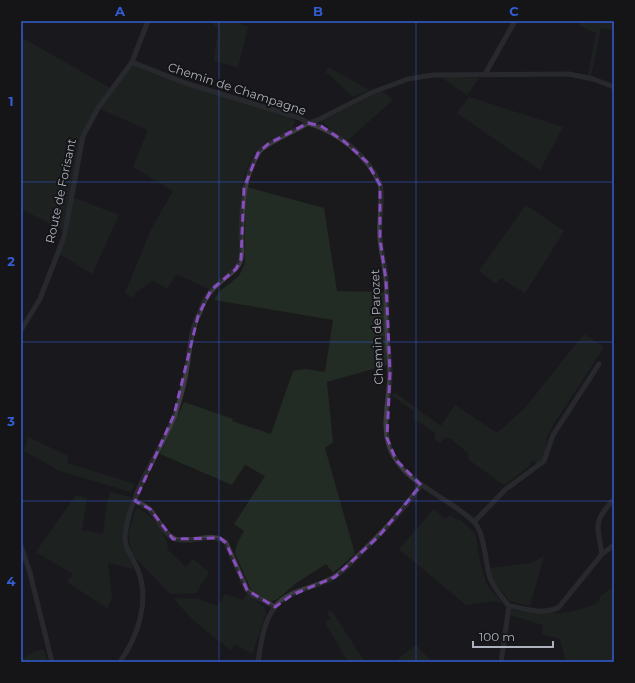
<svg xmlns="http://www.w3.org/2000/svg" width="635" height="683" font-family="Montserrat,sans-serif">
  <rect width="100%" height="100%" fill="#1a1a1d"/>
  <g fill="#222b24">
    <path d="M210,21h22l16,6 -10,40 -24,-6 4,-32z"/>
    <path d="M580,21h34v9l-13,-2 -10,48 -3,-1 8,-42 -16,-7z"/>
    <path d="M21,37l91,52 20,-27 12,5 137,44 14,10 -3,10c-9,4 -22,7 -29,13 -30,26 -22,79 -22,115l-5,10 -25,21 -35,-16 -9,15 -14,-9 -18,13 -1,5 -9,-5 26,-63 22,-39 -40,-24 15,-37 -50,-22 -15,28 -11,61 47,18 -27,59 -34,-21 7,-22 -44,-22z"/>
    <path d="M328,67l41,23 -16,7 -23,-22 -4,-2z"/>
    <path d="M441,77l38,1 -12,17z"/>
    <path d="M382,91l11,9 -45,40 -27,-18z"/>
    <path d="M469,97l94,30 -23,43 -83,-57z"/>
    <path d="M247,187l77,21 13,83 48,1 2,73 -60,17 6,60 -8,6 30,106 -22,19 -7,-9 -31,20 -17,15 -8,3 -18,-10 -17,-39 2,-9 7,-13 -10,-7 31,-48 -20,-11 -13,20 -72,-31 24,-52 49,17 -1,2 39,13 22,-63 13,-2 19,3 8,-52 -119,-20 6,-9 19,-15 6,-13 -1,-65z"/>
    <path d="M526,205l38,26 -39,62 -24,-15 -5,6 -17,-13z"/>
    <path d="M584,334l20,13 -51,78 -6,12 -2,20 -8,7 -4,-4 -7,9 -22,16 -35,-25 -1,-7 -17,-14 -6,-2 -5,6 -5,-4v-6l-22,-15 2,-6 -23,-16 2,-4 47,34 14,-21 42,28 28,-25z"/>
    <path d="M28,437l40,19 -1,7 68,21 -4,8 -71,-21 -36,-20z"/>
    <path d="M110,492l21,5 -9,43 12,29 -26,-6 4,35 -5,10 -40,-26 6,-8 -37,-22 40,-57 11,3 -5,32 21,4 4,-32z"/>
    <path d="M136,508c15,5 32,26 32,42l18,17 7,-8 16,13c-3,9 -10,12 -12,21l-22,1 -6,-1 -37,-39 -4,-19z"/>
    <path d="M434,509l11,10 6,-4 4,4 5,1 15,13 6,33 6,19 15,18 -8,-2 -28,4 -67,-56z"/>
    <path d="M544,556l-14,50 -20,-5 -17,-21 -3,-12 41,-5z"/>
    <path d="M610,589l4,1v72h-48l-6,-23 -18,-5 1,-9 -33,-10 1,-5c35,4 55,8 88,-8l1,-5z"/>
    <path d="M225,594l17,6 5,-6 17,13 2,6 -14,41 -17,-10 -4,6c-21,-16 -41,-30 -57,-52l25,1 18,7z"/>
    <path d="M331,610l34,52h-17l-23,-40 6,-3 -4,-6z"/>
    <path d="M416,645l16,17h-38z"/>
    <path d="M43,649l5,13h-27v-2l13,-8z"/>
  </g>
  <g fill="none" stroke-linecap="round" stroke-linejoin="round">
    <g stroke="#3b3c42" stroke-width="5">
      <path d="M132,62l53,21 115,35 8,5 12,-4 53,-27 35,-13 25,-4 136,-1 24,5 21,8"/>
      <path d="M485,74l30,-53"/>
      <path d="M21,330l19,-31 24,-62 19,-101 15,-28 34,-46 16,-41"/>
      <path d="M135,501c5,3 12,5 16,10 7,8 13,24 24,28 17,6 36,-9 51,4l21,47 5,5 23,12"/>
      <path d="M474,522l32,-33 38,-28 9,-26 46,-71"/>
      <path d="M21,546l9,27 22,89"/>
      <path d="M602,554c-5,-30 -9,-32 12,-55"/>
      <path d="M509,606c15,2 35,10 50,1l43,-53 12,-9"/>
      <path d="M120,662c18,-26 30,-61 18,-92 -4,-11 -14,-22 -13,-34 5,-45 34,-81 50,-121 3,-11 7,-22 9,-33 6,-22 4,-47 15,-68 3,-8 7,-18 13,-24 8,-11 25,-17 29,-31 2,-7 0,-17 0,-24 1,-28 2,-58 18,-83 6,-9 37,-21 49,-29 29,8 60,33 72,61 4,10 -2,40 0,54 1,14 5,27 6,41 2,17 0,33 1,49 0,15 3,30 3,45 0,25 -9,51 0,75 14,36 57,48 83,73 12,11 12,42 17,57 4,10 12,19 19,28l-8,56"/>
      <path d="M258,662c3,-18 5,-40 17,-55 14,-18 40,-18 59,-30 9,-5 17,-14 25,-22 22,-21 44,-44 62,-70"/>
    </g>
  </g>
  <path d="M0 0H635V683H0ZM308,123l13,3 24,16 22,20 13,23v54l6,41 4,93 -3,65 9,22 25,25 -42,51 -44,41 -43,18 -17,12 -28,-17 -21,-47 -6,-5 -47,1 -23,-30 -15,-8 39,-86 24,-99 13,-26 25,-21 5,-10 3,-71 14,-35 10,-9z" fill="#1a1a1d" fill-opacity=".55" fill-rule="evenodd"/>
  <path fill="none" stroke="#884dbe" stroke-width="3" stroke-dasharray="8 5" stroke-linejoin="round" d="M308,123l13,3 24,16 22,20 13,23v54l6,41 4,93 -3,65 9,22 25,25 -42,51 -44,41 -43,18 -17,12 -28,-17 -21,-47 -6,-5 -47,1 -23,-30 -15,-8 39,-86 24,-99 13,-26 25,-21 5,-10 3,-71 14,-35 10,-9z"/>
  <path fill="none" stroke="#335dd4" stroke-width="1" stroke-opacity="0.55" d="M219,21v641M416,21v641M21,182h593M21,342h593M21,501h593"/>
  <g text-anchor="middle" stroke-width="4" stroke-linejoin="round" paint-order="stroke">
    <g font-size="12" fill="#adb0bd" stroke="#151518">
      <text transform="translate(237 89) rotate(18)" y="4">Chemin de Champagne</text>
      <text transform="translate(61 191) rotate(-78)" y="4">Route de Forisant</text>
      <text transform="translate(377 327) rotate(-92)" y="4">Chemin de Parozet</text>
    </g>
  </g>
  <rect width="635" height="683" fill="none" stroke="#151518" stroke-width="44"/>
  <path d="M473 641v6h80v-6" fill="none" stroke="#adb0bd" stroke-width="2"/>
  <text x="479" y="641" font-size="12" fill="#adb0bd" stroke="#151518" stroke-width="3" paint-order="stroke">100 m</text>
  <rect x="22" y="22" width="591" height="639" fill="none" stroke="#335dd4" stroke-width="1.5"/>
  <g font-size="13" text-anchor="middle" font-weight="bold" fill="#335dd4">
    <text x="120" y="16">A</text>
    <text x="318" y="16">B</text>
    <text x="514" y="16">C</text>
    <text x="11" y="106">1</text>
    <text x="11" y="266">2</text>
    <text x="11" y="426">3</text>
    <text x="11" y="586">4</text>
  </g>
</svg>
